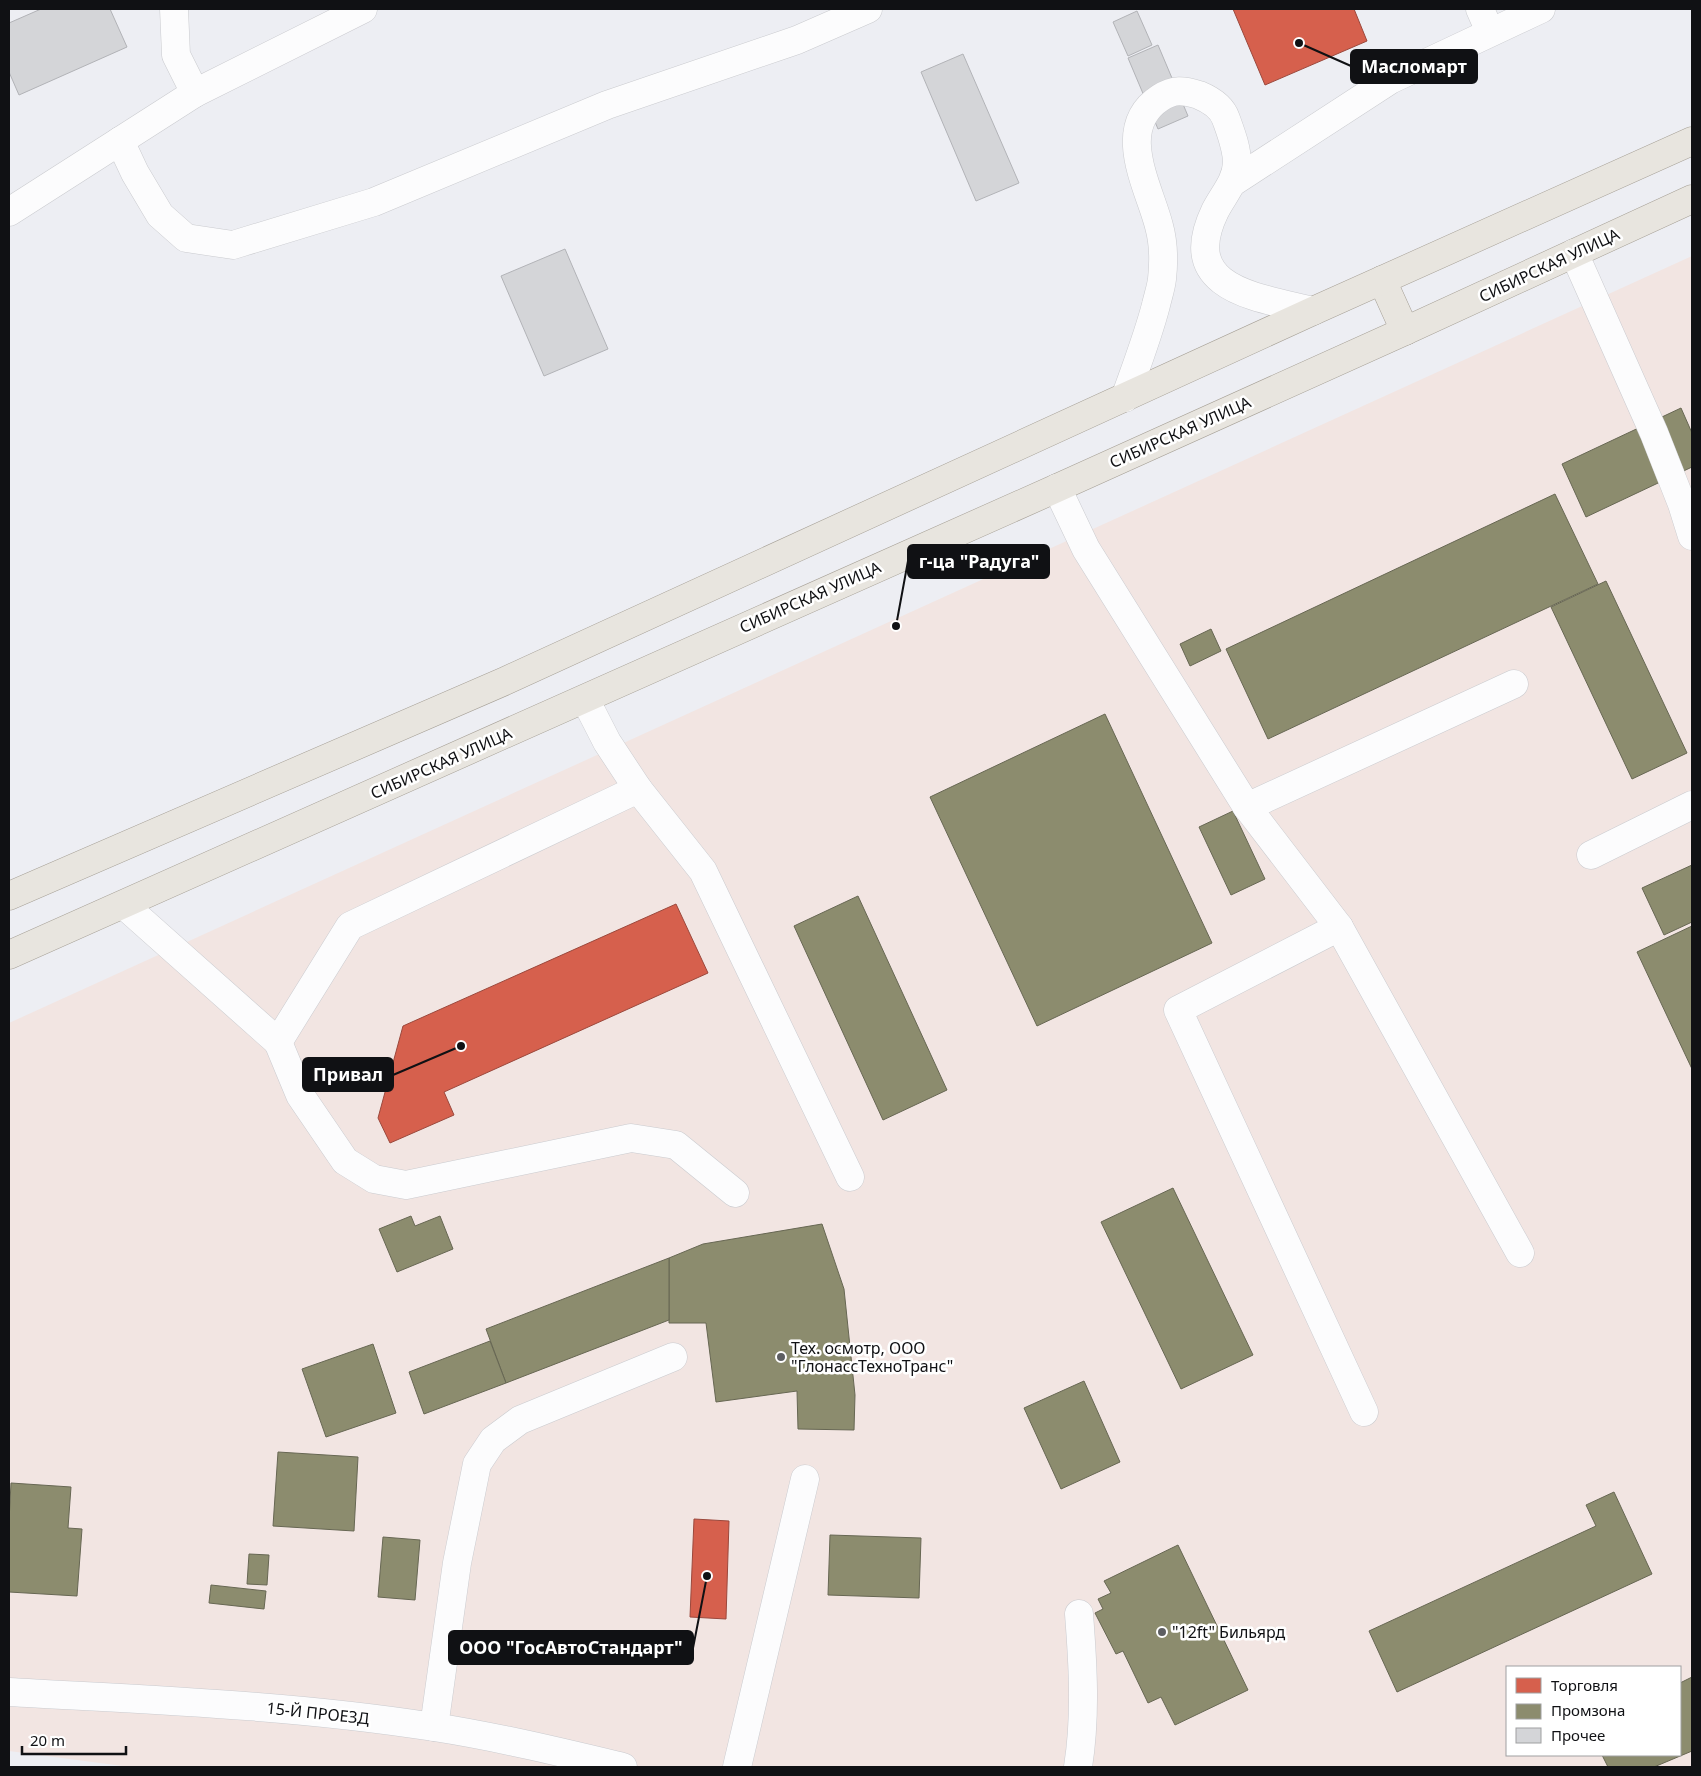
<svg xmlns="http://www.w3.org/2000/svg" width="1701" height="1776" font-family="'Noto Sans',sans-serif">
  <rect width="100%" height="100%" fill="#edeef3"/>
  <path fill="#f2e5e2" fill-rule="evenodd" d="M1692,256v1511h-1562l-121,-16v-728zM1507,1667h173v88h-173z"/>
  <g fill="#d6604d" stroke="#9b483c">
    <path d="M1233,9h121l13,32 -102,44z"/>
    <path d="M676,904l32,69 -264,119 10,23 -64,28 -12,-25 25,-92z"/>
    <path d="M694,1519l35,2 -3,98 -36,-2z"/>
  </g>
  <g fill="#8c8c6e" stroke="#676753">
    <path d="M1681,408l11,25v34l-106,50 -24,-53z"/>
    <path d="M1555,494l43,90 -330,155 -42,-90z"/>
    <path d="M1606,581l81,172 -55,26 -81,-172z"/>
    <path d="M1211,629l10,22 -31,15 -10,-22z"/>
    <path d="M1105,714l107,229 -175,83 -107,-229z"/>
    <path d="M1233,811l32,68 -34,16 -32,-68z"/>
    <path d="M1692,865v57l-28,13 -22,-47z"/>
    <path d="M858,896l89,194 -64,30 -89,-194z"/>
    <path d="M1692,926v143l-55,-117z"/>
    <path d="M1173,1188l80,167 -72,34 -80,-167z"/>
    <path d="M411,1216l4,10 25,-10 13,33 -56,23 -18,-43z"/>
    <path d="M822,1224l22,65 11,106 -1,35 -56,-1 -1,-38 -81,11 -10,-79h-37v-65l34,-14z"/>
    <path d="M669,1258v62l-163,63 -20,-54z"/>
    <path d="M490,1341l16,42 -82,31 -15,-42z"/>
    <path d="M373,1344l23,69 -70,24 -24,-68z"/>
    <path d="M1084,1381l36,81 -59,27 -37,-81z"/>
    <path d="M278,1452l80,5 -4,74 -81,-5z"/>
    <path d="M11,1483l60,4 -3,41 14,1 -5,67 -68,-4v-71z"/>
    <path d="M1614,1492l38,82 -255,118 -28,-61 227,-105 -10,-21z"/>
    <path d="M830,1535l91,3 -2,60 -91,-3z"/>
    <path d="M383,1537l37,3 -5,60 -37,-3z"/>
    <path d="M1178,1545l70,145 -73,35 -14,-28 -13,6 -25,-52 -7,3 -21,-41 8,-4 -5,-10 13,-6 -7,-12z"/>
    <path d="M249,1554l20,1 -2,30 -20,-1z"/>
    <path d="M211,1585l55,6 -2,18 -55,-6z"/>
    <path d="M1692,1677v74l-38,16h-46l-6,-12h78v-72z"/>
  </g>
  <g fill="#d4d5d8" stroke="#b2b3b7">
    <path d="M41,9h69l17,38 -108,48 -10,-23v-49z"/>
    <path d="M1137,11l15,34 -24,11 -15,-34z"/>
    <path d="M1158,45l30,71 -30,13 -30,-71z"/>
    <path d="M963,54l56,129 -43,18 -55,-129z"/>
    <path d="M565,249l43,100 -64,27 -43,-100z"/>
  </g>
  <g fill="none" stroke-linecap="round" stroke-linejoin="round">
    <defs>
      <g id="minor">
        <path d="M174,9l2,46 19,38"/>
        <path d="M1480,9l10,23"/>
        <path d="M120,141l15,32 25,42 26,23 47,7 141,-43 233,-97 190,-65 71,-31"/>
        <path d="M1233,182l157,-102 151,-71"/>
        <path d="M9,212l186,-119 168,-84"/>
        <path d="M1574,253l80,180 28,71 10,32"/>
        <path d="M1125,398c11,-31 23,-62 31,-93 2,-9 5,-17 6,-26 2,-18 2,-35 -3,-53 -10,-39 -45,-98 1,-128 14,-9 23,-8 39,-3 12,5 23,12 27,24 5,14 11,29 11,44 -1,19 -14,32 -22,48 -38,79 43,86 98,100"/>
        <path d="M1057,488l29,61 161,258 267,-123"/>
        <path d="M585,699l22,43 31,47 65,82 147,306"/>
        <path d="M1247,807l92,120 181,326"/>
        <path d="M1591,855l101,-50"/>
        <path d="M124,905l154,137 72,-116 288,-137"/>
        <path d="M1339,927l-161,83 186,402"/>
        <path d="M278,1042l22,53 45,66 29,18 32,6 225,-47 45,7 59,48"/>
        <path d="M9,1692c142,8 285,13 425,35 64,10 126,25 189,40"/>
        <path d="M434,1727l23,-164 20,-99 16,-24 27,-20 153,-63"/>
        <path d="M737,1767l68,-288"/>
        <path d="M1078,1767c8,-50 5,-102 1,-153"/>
      </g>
      <g id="major">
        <path d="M1382,280l23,51"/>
        <path d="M9,896l496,-215 808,-370 379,-170"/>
        <path d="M9,955l1048,-467 348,-157 287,-132"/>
      </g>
    </defs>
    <use href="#minor" stroke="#cacbcf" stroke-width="29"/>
    <use href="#major" stroke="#a6a096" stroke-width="29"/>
    <use href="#minor" stroke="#fcfcfd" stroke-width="28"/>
    <use href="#major" stroke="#e8e5df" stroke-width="28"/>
  </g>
  <g fill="#5d5e62" stroke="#fff" stroke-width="2">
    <circle cx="781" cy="1357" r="5"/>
    <circle cx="1162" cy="1632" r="5"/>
  </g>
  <g text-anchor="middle" stroke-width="5" stroke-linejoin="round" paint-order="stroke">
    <g font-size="16" fill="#101114" stroke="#fff">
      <text transform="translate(1549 265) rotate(-25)" y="6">СИБИРСКАЯ УЛИЦА</text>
      <text transform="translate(1180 432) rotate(-24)" y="6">СИБИРСКАЯ УЛИЦА</text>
      <text transform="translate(810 597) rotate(-24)" y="6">СИБИРСКАЯ УЛИЦА</text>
      <text transform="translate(441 763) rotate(-24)" y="6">СИБИРСКАЯ УЛИЦА</text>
      <text transform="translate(318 1713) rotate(6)" y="6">15-Й ПРОЕЗД</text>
    </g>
    <g font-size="16" fill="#101114" stroke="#fff" text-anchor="start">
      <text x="791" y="1354">Тех. осмотр, ООО<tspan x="791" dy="18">"ГлонассТехноТранс"</tspan></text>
      <text x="1172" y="1638">"12ft" Бильярд</text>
    </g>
  </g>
  <path fill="none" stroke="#101114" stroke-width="2" d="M1299 43L1351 66M896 626L908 561M461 1046L393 1075M707 1576L693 1648"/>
  <g fill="#101114" stroke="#fff" stroke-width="2">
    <circle cx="1299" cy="43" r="5"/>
    <circle cx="896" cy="626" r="5"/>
    <circle cx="461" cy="1046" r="5"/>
    <circle cx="707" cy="1576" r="5"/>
  </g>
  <g fill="#101114" stroke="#101114" stroke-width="2">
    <rect x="1351" y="50" width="126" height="33" rx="5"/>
    <rect x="908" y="545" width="141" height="33" rx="5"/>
    <rect x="303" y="1058" width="90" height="33" rx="5"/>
    <rect x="449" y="1631" width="244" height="33" rx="5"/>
  </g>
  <g font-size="18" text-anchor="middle" font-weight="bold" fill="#fff">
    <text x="1414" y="73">Масломарт</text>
    <text x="979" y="568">г-ца "Радуга"</text>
    <text x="348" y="1081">Привал</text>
    <text x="571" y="1654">ООО "ГосАвтоСтандарт"</text>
  </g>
  <rect width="1701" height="1776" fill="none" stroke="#101114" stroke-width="20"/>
  <rect x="1506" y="1666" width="175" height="90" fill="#ffffff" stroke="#9fa0a1"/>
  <rect x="1516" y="1678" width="25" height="15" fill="#d6604d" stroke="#9fa0a1"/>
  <text x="1551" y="1691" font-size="15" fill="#101114">Торговля</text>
  <rect x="1516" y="1704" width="25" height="15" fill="#8c8c6e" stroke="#9fa0a1"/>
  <text x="1551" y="1716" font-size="15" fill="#101114">Промзона</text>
  <rect x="1516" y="1728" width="25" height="15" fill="#d4d5d8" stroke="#9fa0a1"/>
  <text x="1551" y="1741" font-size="15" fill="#101114">Прочее</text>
  <path d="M22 1746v8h104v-8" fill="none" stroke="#101114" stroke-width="2.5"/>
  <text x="30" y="1746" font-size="15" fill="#101114" stroke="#ffffff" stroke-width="4" paint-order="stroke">20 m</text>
</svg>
